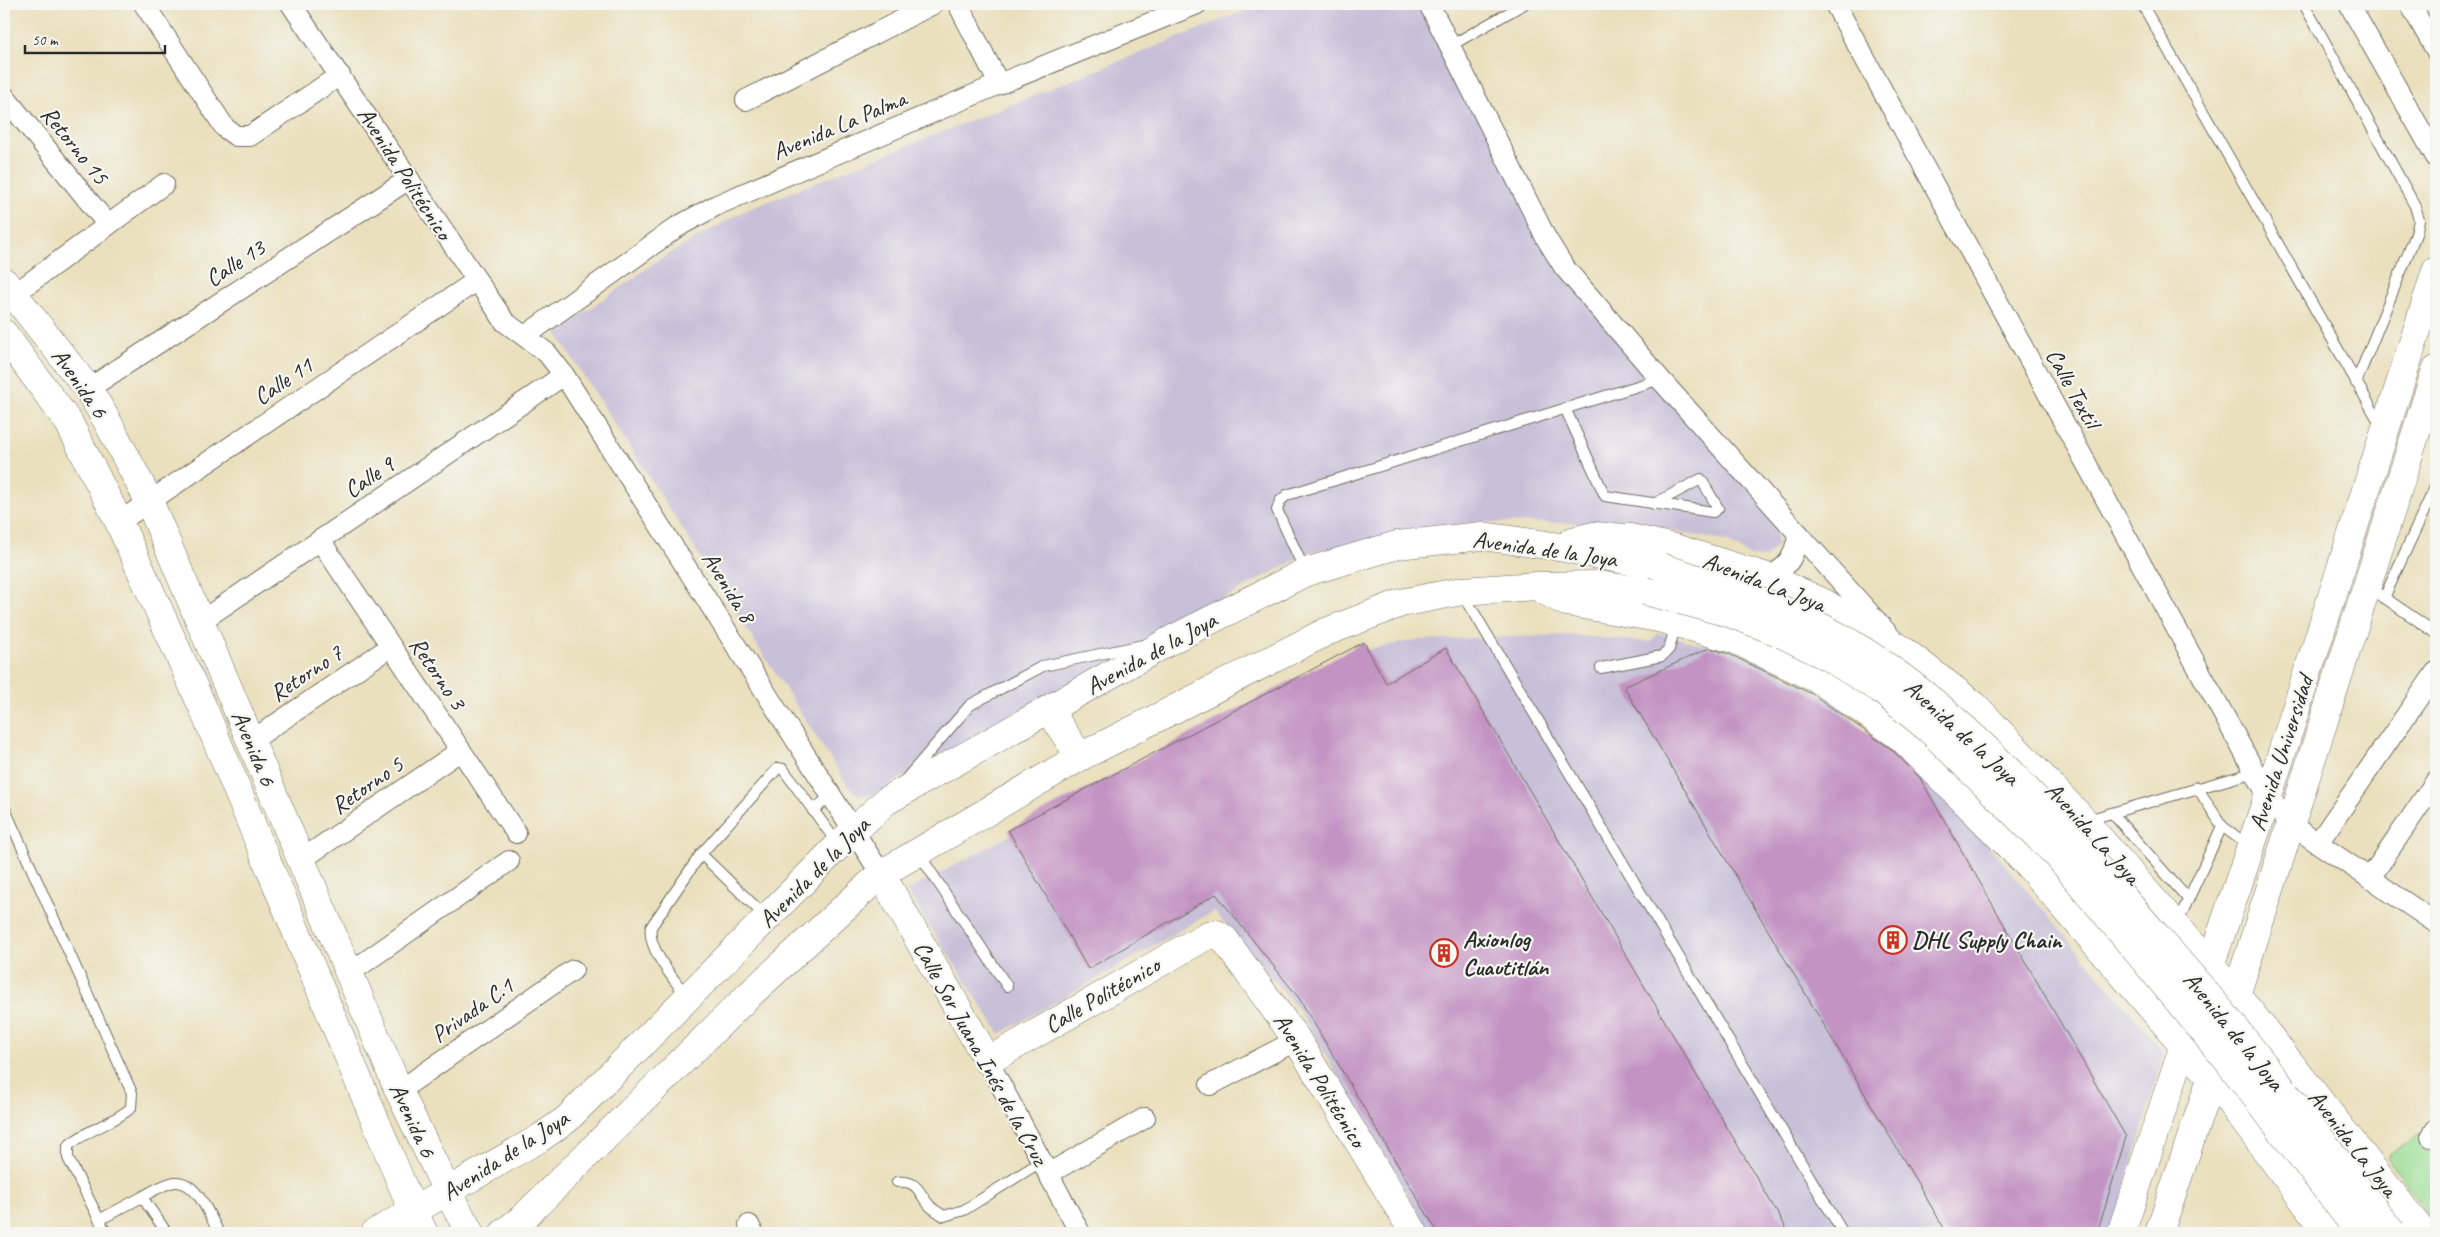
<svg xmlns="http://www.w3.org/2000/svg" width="2440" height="1237" font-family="Caveat,sans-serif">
  <rect width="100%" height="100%" fill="#f6f6f2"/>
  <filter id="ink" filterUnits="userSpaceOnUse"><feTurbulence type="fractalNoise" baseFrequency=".02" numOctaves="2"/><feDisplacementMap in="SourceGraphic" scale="10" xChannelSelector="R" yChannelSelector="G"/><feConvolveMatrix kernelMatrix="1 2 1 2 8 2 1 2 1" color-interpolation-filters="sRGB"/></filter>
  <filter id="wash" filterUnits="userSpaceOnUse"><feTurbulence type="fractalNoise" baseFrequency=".0096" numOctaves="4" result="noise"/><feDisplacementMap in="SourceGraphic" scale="20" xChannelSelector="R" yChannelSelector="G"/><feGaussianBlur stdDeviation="1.12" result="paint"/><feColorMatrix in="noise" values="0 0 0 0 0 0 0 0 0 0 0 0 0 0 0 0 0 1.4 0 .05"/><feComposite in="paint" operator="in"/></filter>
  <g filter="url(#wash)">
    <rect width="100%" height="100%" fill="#eae0bd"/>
    <g fill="#c8bfd8">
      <path d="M1262,4h160l130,255 224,263 1,24 -13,12 -12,-1 -24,-15 -87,-18 -164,-2 -165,29 -315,171 -126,74 -14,-2 -9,-8 -292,-453 104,-74 84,-48z"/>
      <path d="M1657,633l91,23 83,45 135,118 198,233 -52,181h-682l-131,-223 -85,-99 -214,123 -93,-143 382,-207 85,-36 42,-8 153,-5 82,7z"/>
    </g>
    <path fill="#9cde95" stroke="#648460" d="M2420,1134l16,12v79l-49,-68z"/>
    <g id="blocks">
      <g fill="#c393c3">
        <path d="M1364,642l22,41 60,-35 343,585h-351l-139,-235 -83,-104 -128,75 -80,-139z"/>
        <path d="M1709,648l20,6 83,40 79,55 29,29 206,359 -29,96h-150l-323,-546z"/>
      </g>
    </g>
  </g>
  <g filter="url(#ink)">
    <use href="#blocks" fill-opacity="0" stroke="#6e6a5e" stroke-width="1"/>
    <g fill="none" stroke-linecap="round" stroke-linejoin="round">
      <defs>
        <g id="lane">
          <path d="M2142,4l240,423"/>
          <path d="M2304,4l111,202 4,14 -3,14 -60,149"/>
          <path d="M1450,46l74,-42"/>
          <path d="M1565,408l40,88 108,16 5,-4 -17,-29 -47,25"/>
          <path d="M1305,571l-28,-61 3,-9 7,-6 373,-116"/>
          <path d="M1463,594l380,639"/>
          <path d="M2379,594l57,39"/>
          <path d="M2384,598l52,-113"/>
          <path d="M1601,668l61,-12 7,-7 7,-25"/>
          <path d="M905,780l65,-75 73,-39 100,-21"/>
          <path d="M2197,787l25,39"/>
          <path d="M4,807l128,286 -1,15c-19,16 -45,22 -63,38v12l38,75"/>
          <path d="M813,811l18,-16"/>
          <path d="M2112,813l76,86"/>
          <path d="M2087,820l168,-48"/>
          <path d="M701,854l77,-86 5,1 55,75"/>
          <path d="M919,854l88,132"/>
          <path d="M2177,924l45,-98 27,20"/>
          <path d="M687,997c-13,-18 -40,-48 -36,-70l50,-73 66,64"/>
          <path d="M897,1182c22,-2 21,11 33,24 4,4 9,7 14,10l20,-6 78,-49"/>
          <path d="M99,1220l43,-23"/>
          <path d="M167,1233l-25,-36c9,-5 23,-14 33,-15 22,-2 35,35 44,51"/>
        </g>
        <g id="street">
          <path d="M144,4l81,124 11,8h14l90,-61"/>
          <path d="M291,4l214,318 42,31 17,22 317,499"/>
          <path d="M958,4l41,80"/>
          <path d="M1429,4l117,234 18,29 96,112 229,256"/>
          <path d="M1835,4l433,792 23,29 145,98"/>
          <path d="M2349,4l87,153"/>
          <path d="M2410,4l26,46"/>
          <path d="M4,96l104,129"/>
          <path d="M746,100l187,-96"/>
          <path d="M13,295l151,-111"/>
          <path d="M525,336l152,-109 40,-22 282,-121 198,-80"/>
          <path d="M88,389l321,-210"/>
          <path d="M119,522l357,-241"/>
          <path d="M320,540l196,293"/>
          <path d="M1767,577c23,-10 26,-19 32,-43"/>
          <path d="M201,621l363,-246"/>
          <path d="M251,741l139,-94"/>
          <path d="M2318,843l118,-171"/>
          <path d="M301,860l159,-109"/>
          <path d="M2370,878l66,-97"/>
          <path d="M348,974l161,-113"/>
          <path d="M988,1061l92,172"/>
          <path d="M1210,1085l87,-45"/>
          <path d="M399,1091l174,-121"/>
          <path d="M2431,1137l5,-8"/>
          <path d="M1048,1174l97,-56"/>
          <path d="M749,1225l4,8"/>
        </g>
        <g id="secondary">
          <path d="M4,282l84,107 18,30 43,82 250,590 49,102 22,40"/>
          <path d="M4,334l65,89 50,99 84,186 210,503 11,22"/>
          <path d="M1572,541l21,-5 37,2 48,11 89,28 57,26 76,45 74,57 110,116 152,173 187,239"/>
          <path d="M1543,590l23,12 92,16 76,21 86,41 81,57 128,129 183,212 116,155"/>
          <path d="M1049,710l31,47"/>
          <path d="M881,874l107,187 220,-126 9,-1 8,6 72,100 117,193"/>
          <path d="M2206,978l62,-182 168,-525"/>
          <path d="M2232,1008l204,-638"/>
          <path d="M375,1233l165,-95 26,-18 273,-275 47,-44 287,-162 133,-67 91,-27 85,-9 72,10 107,21"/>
          <path d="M504,1233l19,-15 225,-222 133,-122 199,-117 246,-125 75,-29 61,-12 75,-5 58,-1 50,6"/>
          <path d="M2121,1233l67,-200"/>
          <path d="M2159,1233l57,-169"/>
        </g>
      </defs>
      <use href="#lane" stroke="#6e6a5e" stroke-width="12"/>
      <use href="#street" stroke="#6e6a5e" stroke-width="22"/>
      <use href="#secondary" stroke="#6e6a5e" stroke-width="29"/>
      <use href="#lane" stroke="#fff" stroke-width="10"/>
      <use href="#street" stroke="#fff" stroke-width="20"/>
      <use href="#secondary" stroke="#fff" stroke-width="28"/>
      <defs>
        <g id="secondary-bridge">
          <path d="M1661,567c69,23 140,44 201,83 103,65 185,159 264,251 37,43 76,86 112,131 53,66 103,134 154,201"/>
          <path d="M1645,591l84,22 49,19 50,25 52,32 50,41 128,126 170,205 132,172"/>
        </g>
      </defs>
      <use href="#secondary-bridge" stroke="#6e6a5e" stroke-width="29" stroke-linecap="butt"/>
      <use href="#secondary-bridge" stroke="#fff" stroke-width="28"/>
    </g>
  </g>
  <defs>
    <symbol id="building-ring" viewBox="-11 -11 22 22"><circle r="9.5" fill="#f6f6f2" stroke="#c8321e" stroke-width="1.5"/><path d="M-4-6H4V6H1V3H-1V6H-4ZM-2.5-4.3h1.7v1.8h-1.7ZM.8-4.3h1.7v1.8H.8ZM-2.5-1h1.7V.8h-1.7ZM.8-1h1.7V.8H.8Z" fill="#c8321e"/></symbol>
  </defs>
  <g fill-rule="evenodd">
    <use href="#building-ring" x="1877" y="924" width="32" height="32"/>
    <use href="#building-ring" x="1428" y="937" width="32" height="32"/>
  </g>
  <g text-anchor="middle" stroke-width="4.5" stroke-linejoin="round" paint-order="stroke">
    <g font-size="24" fill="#2b2b2b" stroke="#f6f6f2">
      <text transform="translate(839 125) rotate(-23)" y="8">Avenida La Palma</text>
      <text transform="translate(75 145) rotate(51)" y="8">Retorno 15</text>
      <text transform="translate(405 173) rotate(57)" y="8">Avenida Politécnico</text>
      <text transform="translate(235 263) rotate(-33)" y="8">Calle 13</text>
      <text transform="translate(283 381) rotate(-34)" y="8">Calle 11</text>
      <text transform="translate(80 383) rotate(55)" y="8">Avenida 6</text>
      <text transform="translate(2073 388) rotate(61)" y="8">Calle Textil</text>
      <text transform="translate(369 477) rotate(-34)" y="8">Calle 9</text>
      <text transform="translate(1545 549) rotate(8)" y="8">Avenida de la Joya</text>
      <text transform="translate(1764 582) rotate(21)" y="8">Avenida La Joya</text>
      <text transform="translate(729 587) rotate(58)" y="8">Avenida 8</text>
      <text transform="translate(1151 653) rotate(-29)" y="8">Avenida de la Joya</text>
      <text transform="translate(306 673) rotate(-34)" y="8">Retorno 7</text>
      <text transform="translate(438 673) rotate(56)" y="8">Retorno 3</text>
      <text transform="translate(1962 732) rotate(42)" y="8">Avenida de la Joya</text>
      <text transform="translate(254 748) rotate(67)" y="8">Avenida 6</text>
      <text transform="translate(2281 753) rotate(-72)" y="8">Avenida Universidad</text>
      <text transform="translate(367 785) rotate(-35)" y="8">Retorno 5</text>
      <text transform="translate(2093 833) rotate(48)" y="8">Avenida La Joya</text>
      <text transform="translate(814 872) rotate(-45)" y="8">Avenida de la Joya</text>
      <text transform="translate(1102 995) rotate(-30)" y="8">Calle Politécnico</text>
      <text transform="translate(472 1010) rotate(-35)" y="8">Privada C.1</text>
      <text transform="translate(2234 1031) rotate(51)" y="8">Avenida de la Joya</text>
      <text transform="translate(981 1053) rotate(61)" y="8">Calle Sor Juana Inés de la Cruz</text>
      <text transform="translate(1320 1080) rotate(58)" y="8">Avenida Politécnico</text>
      <text transform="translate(413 1120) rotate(65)" y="8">Avenida 6</text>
      <text transform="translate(2353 1143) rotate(52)" y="8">Avenida La Joya</text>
      <text transform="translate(505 1155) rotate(-33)" y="8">Avenida de la Joya</text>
    </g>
    <g font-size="24" font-weight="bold" fill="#2b2b2b" stroke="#f6f6f2" text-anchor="start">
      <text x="1463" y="947">Axionlog<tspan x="1463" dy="28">Cuautitlán</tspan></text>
      <text x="1912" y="948">DHL Supply Chain</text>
    </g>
  </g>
  <rect width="2440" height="1237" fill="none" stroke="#f6f6f2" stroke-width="20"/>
  <path d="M25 45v8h140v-8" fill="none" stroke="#2b2b2b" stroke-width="2.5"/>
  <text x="32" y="45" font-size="15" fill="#2b2b2b" stroke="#f6f6f2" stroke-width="4" paint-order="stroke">50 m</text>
</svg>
